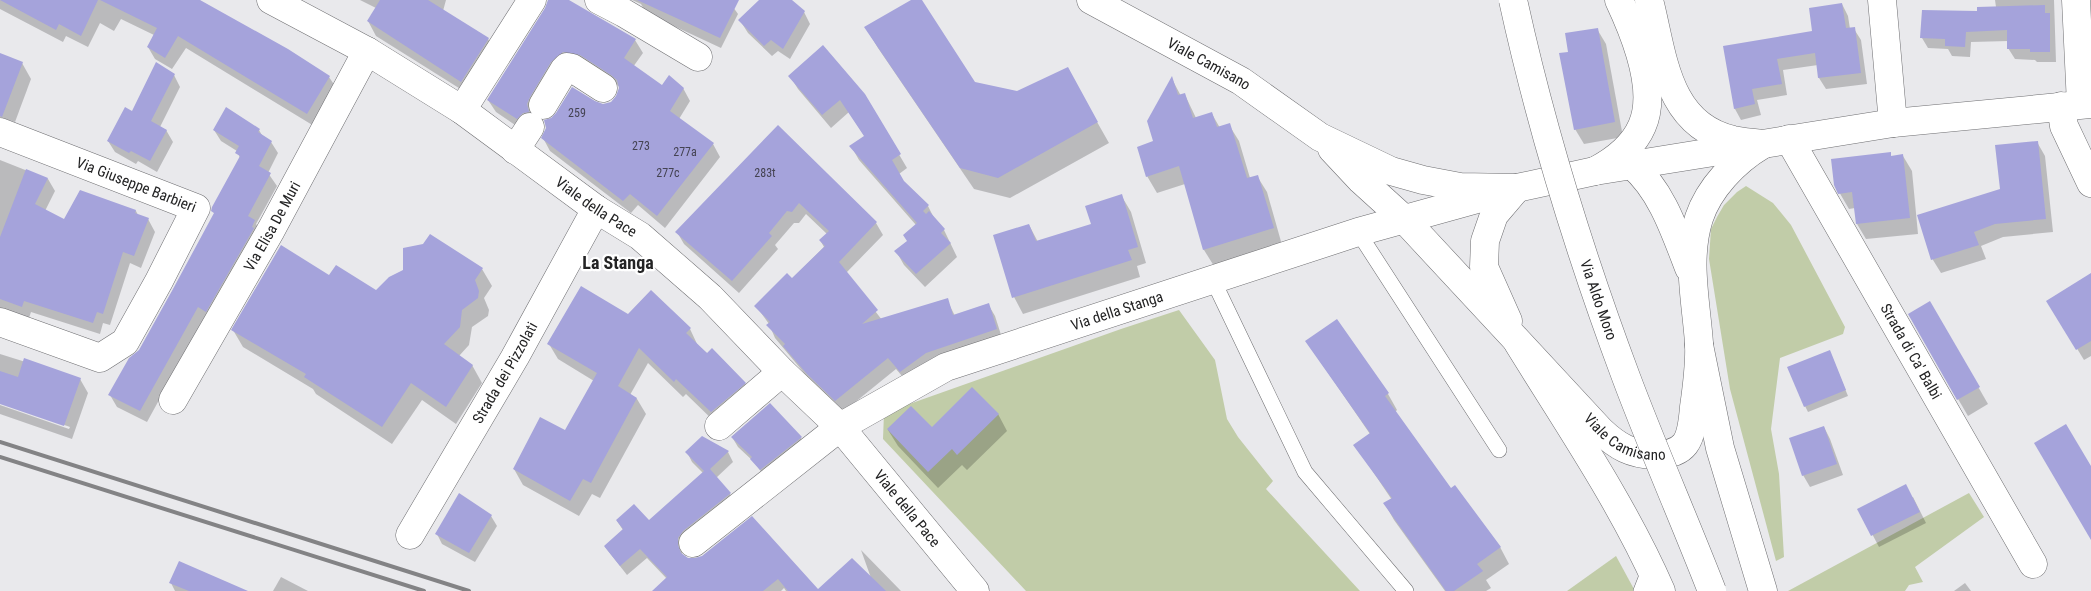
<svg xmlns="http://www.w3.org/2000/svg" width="2091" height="591" font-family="'Roboto Condensed',sans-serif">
  <rect width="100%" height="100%" fill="#e9e9ec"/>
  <g fill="#c1cca8">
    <path d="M1746,186l27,17 18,22 54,102 -2,7 -63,24 -9,71 8,45 5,83 -8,4 -46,-172 -21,-130 2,-30 6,-12 7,-12 13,-13z"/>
    <path d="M1179,310l36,50 12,59 11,18 35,44 -7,8 94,102h-334l-143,-152 1,-26 237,-84z"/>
    <path d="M1969,493l15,24 -69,50 8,15 -14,3 -4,6h-117z"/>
    <path d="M1616,556l19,35h-68z"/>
  </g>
  <g fill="#0003">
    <path d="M0,0h199l130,77 8,12 -23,37 -128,-78 -14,21 -17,-10 -7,-12 6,-12 -33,-16 -7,12 -14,-8 -12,24 -22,-11 -3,6 -63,-33z"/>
    <path d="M360,0h86l-3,11 45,28 9,14 -27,42 -94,-59 -8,-15 8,-13z"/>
    <path d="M549,0h17l69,40 8,13 -10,14 30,20 20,1 7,13 -11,18 34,25 7,13 -55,71 -27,-23 -7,8 -81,-62 -7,-13 51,-36 9,3 8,-2 6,-6 3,-10 -32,-20 -64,64 -28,-19 -8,-12 58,-91z"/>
    <path d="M632,0h96l10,14 -17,34 -75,-35 -5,-9z"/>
    <path d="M761,0h29l14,12 6,12 -20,35 -12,-8 -6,5 -24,-23 -7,-11z"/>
    <path d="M914,0h6l54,83 43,9 50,-23 42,74 -99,55 -36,-9 -96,-141 -12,-20z"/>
    <path d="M1995,0h59l2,62h-19l-2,-2 -20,-1 -7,-11 1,-7 -38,1 -1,15 -18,-1 -4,-7 -20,-1 -6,-10 56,-26 18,-5z"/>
    <path d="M1842,4l6,12 2,13h4l7,11 6,44 -41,5 -7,-11 -1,-13 -35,5 4,25 -30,5 4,15 -20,5 -6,-11 -11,-62 89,-15z"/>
    <path d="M1597,29l9,15 17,93 -39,7 -9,-15 -6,-76z"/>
    <path d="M0,55l22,8 9,16 -16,43 -15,-5z"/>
    <path d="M174,75l6,12 -20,40 6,3 7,12 -16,30 -19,-11 -2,3 -21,-12 -7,-11 25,-29z"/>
    <path d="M790,76l74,19 43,73 -8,6 4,8 25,24 7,14 9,10 13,27 -32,30 -21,-22 -8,-14 12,-10 8,-16 -57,-65 -8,-14 14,-9 -16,-25 -18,16 -33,-39z"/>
    <path d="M1172,79l9,17 4,-1 11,23 16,-4 8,14 9,-3 10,16 11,37 7,-2 10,16 15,53 -68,21 -10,-16 -19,-66 -28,9 -10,-17z"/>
    <path d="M778,127l98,96 7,12 -37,38 36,47 65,-20 8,16 33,-12 7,12 8,25 -95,42 -12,-14 -53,43 -28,-26 -40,-48 -6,-14 -13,-18 35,-26 33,-33 -4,-7 7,-6 -21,-20 -7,9h-5l-19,22 3,4 -39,44 -55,-49 -7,-12z"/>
    <path d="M214,130h45l4,7 8,5 7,11 -10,20 9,13 -21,38 5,9 -49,90 -8,-5 -57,104 -30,-15 -7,-12 30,-45 75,-136 -3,-4 28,-52 -3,-7 -16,-10z"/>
    <path d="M2037,142l8,14 8,76 -50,5 -22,9 5,13 -45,14 -8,-13 -14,-44 82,-26z"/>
    <path d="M1890,154l2,3 11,-1 9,15 6,63 -52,5 -9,-15 -2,-16 -6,1 -14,-24z"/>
    <path d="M0,160l48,19 7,12 -10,20 19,10 16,-30 56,20 2,4 10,4 7,13 -14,36 -11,-5 -20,62 -7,-2 -3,11 -69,-22 -2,6 -29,-10z"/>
    <path d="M1121,195l10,17 15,51 -9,3 3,11 -117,37 -9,-17 15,-72 9,17 54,-17z"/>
    <path d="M482,269l10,17 -8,12 5,12 -1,6 -16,11 -3,18 -10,11 13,9 10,18 -26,41 -34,-24 -30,44 -76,-50 -3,-5 -70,-42 -10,-17 97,-53 46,14z"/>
    <path d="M2091,274v82l-7,4 -36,-59z"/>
    <path d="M1930,303l58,101 -20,12 -59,-101z"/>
    <path d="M628,315l62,14 8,17 47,37 9,16 -34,28 -34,-33 -3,3 -35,-34 -18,32 7,4 9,15 -46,84 -8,-4 -13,22 -56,-31 -9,-16 51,-37 29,-51 -36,-22 -9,-15z"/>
    <path d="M1336,321l52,73 9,16 -2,2 56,78 49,57 9,17 -23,16 5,8 -5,3h-41l-51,-71 -9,-16 7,-4 -37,-55 15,-11 -63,-92z"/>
    <path d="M0,354l80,25 8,14 -16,46 -72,-25v-9l69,24 1,-2 -70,-25z"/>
    <path d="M1832,357l16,39 -40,16 -3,-6z"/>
    <path d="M770,405l31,33 6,10 -40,31 -14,-18 -15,-14 -6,-10z"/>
    <path d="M998,414l9,17 -40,39 -5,-5 -24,23 -40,-42 -10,-16 44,-1z"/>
    <path d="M1824,427l6,12 13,36 -33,12 -7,-12z"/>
    <path d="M687,452h41l5,10 -17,16 14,16 6,9 -53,45 -1,7 5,4 8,1 8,-3 49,-39 53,73h-19l-2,-3 -3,3h-123l9,-12 -20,-21 -20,17 -22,-28 18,-17 -6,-9 32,1 54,-49 -11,-11z"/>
    <path d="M460,495l31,21 6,10 -22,36 -33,-18 -5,-10z"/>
    <path d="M1913,497l13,26 -47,24 -20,-38z"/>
    <path d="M861,550l40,41h-72l42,-13z"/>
    <path d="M281,577l27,14h-35z"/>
    <path d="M171,583l74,8h-70z"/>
    <path d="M1965,583l6,8h-17z"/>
  </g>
  <g fill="#a5a3db">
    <path d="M0,0h98l-17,36 -22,-12 -3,6z"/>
    <path d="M100,0h100l88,49 42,27 -23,38 -129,-78 -13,22 -18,-11 10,-19z"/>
    <path d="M380,0h48l61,38 -28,44 -94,-61z"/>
    <path d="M548,0h21l67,39 -12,19 38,27 7,-10 15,13 -14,23 44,32 -57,73 -27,-22 -7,7 -82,-63 5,-10 -2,-8 7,-2 5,-5 16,-26 23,14 8,3 8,-2 5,-6 3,-8 -2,-8 -6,-5 -31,-20 -17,-3 -12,10 -21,35 -3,7 2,8 -6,1 -6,6 -30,-19 58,-92z"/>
    <path d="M637,0h102l-19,38z"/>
    <path d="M759,0h33l13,11 -22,38 -12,-9 -7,6 -26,-26z"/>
    <path d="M911,0h11l53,82 42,9 51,-24 30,55 -100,56 -38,-10 -96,-141z"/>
    <path d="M1842,3l4,25 9,-1 6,46 -43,5 -3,-25 -38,6 5,25 -30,5 3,15 -21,5 -11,-63 89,-15 -3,-23z"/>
    <path d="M2045,5v8h5v39h-20v-3h-23v-19l-41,2 -1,15 -20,-1v-7l-25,-1 2,-28 55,1v-4z"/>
    <path d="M1598,28l17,94 -41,8 -15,-77 9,-1 -3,-19z"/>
    <path d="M823,45l42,49 36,60 -9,6 12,21 25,24 -6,6 3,3 3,-3 16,18 -4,4 10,10 -35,31 -22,-23 13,-10 -4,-6 14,-12 -68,-77 15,-10 -24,-36 -18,15 -34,-39z"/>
    <path d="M0,53l23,9 -21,55 -2,-1z"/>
    <path d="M156,62l19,12 -24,47 16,9 -17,31 -19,-10 -2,2 -22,-12 18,-34 7,4z"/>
    <path d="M1172,76l6,19 7,-2 8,25 19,-6 5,15 13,-4 17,55 11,-3 16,53 -71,22 -24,-84 -33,11 -9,-30 16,-6 -6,-20z"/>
    <path d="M226,107l34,22 -2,3 14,9 -13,25 12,7 -23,43 7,4 -3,7 2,1 -48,84 -8,-5 -58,104 -32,-16 21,-37 10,-8 34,-61 41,-76 -3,-2 1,-4 28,-51 -5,-3 4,-7 -26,-16z"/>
    <path d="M778,125l99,97 -38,40 39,48 -16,14 86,-26 5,17 36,-12 8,26 -71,24 -26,19 -12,-14 -53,43 -28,-27 -24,-28 2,-2 -19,-19 4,-3 -16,-16 33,-33 5,5 33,-32 -6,-6 10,-9 -30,-28 -7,9 -5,-1 -18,22 3,3 -40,45 -57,-49z"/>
    <path d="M2038,141l8,78 -51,5 -21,8 5,13 -48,15 -14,-45 83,-26 -5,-44z"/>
    <path d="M1891,152v4l12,-2 7,64 -54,6 -4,-32 -14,2 -4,-9 -3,-26z"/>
    <path d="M26,169l22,9 -13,26 29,15 16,-29 56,20 -1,3 14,5 -15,38 -11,-4 -20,62 -6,-2 -4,11 -69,-22 -2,6 -22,-8v-62z"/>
    <path d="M1122,194l16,53 -10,3 4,10 -120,38 -19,-63 36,-11 7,17 55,-17 -6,-18z"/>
    <path d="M430,234l53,34 -8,12 4,11 -1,7 -16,12 -2,17 -16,17 29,21 -27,42 -35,-24 -29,44 -78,-50 2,-3 -75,-44 50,-85 48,30 7,-10 40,25 13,-13 14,-7v-22l20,-4z"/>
    <path d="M2091,273v68l-15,9 -30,-49z"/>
    <path d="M581,286l47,28 23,-24 40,38 -5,5 21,20 5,-5 34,35 -35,29 -35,-33 -2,3 -35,-34 -21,38 19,12 -46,85 -8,-4 -13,22 -57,-32 27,-52 25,13 32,-57 -50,-29z"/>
    <path d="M1930,301l50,86 -23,13 -49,-86z"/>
    <path d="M1337,319l52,74 -4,3 66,92 4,-3 46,62 -24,17 6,7 -29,20h-8l-63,-88 9,-5 -39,-53 17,-12 -65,-92z"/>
    <path d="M1830,350l16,40 -42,17 -17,-40z"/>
    <path d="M24,358l57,20 -17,48 -64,-22v-33l18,6z"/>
    <path d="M972,387l27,27 -42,41 -5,-6 -24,23 -41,-43 24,-23 21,21z"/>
    <path d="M770,403l32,34 -42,33 -10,-11 2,-2 -21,-20z"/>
    <path d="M2066,424l25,42v74l-57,-97z"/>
    <path d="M1824,426l13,38 -35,12 -13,-38z"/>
    <path d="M702,436l27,15 -19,18 21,24 -48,38 -5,7v7l3,8 7,5h7l7,-2 50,-40 66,73 34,-31 34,33h-98l-10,-12 -15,12h-111l15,-14 -27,-28 -20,17 -16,-20 19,-17 -7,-9 18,-16 15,16 55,-49 -19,-19z"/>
    <path d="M1906,484l14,28 -49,24 -14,-27z"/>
    <path d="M459,493l33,22 -23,38 -34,-19z"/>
    <path d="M179,561l69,30h-59l-20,-8z"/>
  </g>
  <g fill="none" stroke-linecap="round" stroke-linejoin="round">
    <defs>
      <g id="service">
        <path d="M1358,232l141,218"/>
        <path d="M1213,280l92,192 101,119"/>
        <path d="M1641,591l9,-23"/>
      </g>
      <g id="minor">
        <path id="s1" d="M271,0l96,51 95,59 134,99 44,27 70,61 72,75 58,55 135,164"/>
        <path d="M599,0l25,13 74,44"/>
        <path d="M1882,0l11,123"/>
        <path d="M2076,0l5,104"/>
        <path d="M543,105l21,-35 3,-3 5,1 31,20"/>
        <path d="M2061,106l3,20 27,57"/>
        <path d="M462,110l70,-110"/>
        <path id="s2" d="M0,132l196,76 -37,73 -34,61 -25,16 -100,-36"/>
        <path id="s3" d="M1789,139l244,425"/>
        <path d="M515,150l15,-23"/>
        <path id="s4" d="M173,400l98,-170 96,-179"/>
        <path d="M719,426l63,-54"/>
        <path id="s5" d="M410,535l105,-178 81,-148"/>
        <path id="s6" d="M693,543l147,-116 106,-60 412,-135 148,-41"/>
      </g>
      <g id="secondary">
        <path id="s7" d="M1091,0l150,81 79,56 71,34 32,9 37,7 57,1 78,-17 298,-48 198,-19"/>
        <path id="s8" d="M1332,149l29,31 43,39 197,212c17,16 30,23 53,24 11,0 24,-2 31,-11 7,-9 8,-26 9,-37 3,-21 6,-43 5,-64 -3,-42 -13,-84 0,-125 10,-30 36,-57 63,-73"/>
        <path d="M1632,165c30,26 43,67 57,103"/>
        <path d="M1508,321l-24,-54 1,-26 9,-26 23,-27"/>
      </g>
      <g id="primary">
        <path d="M1649,0c14,54 17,125 84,140 10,2 20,3 30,4"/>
        <path d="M1595,171c19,-10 38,-24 47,-45 16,-36 -7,-92 -23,-126"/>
        <path d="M1518,343c50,81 105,161 143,248"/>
        <path d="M1699,345l21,103 43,143"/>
      </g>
    </defs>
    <use href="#service" stroke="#6e6e71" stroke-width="16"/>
    <use href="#minor" stroke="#6e6e71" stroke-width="29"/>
    <use href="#secondary" stroke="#6e6e71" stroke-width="29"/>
    <use href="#primary" stroke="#6e6e71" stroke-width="29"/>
    <use href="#service" stroke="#fff" stroke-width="15"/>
    <use href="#minor" stroke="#fff" stroke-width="28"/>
    <use href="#secondary" stroke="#fff" stroke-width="28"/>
    <use href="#primary" stroke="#fff" stroke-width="28"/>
    <g stroke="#838385" stroke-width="4">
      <path d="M0,442l469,149"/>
      <path d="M0,457l424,134"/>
    </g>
    <defs>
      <g id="primary-bridge">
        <path id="s9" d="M1513,0c28,128 67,254 113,377 27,72 58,142 86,214"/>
      </g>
    </defs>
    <use href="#primary-bridge" stroke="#6e6e71" stroke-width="29" stroke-linecap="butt"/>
    <use href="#primary-bridge" stroke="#fff" stroke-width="28"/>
  </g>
  <g text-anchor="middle" stroke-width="4.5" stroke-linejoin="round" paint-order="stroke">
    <g font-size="12" fill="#444352">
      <text x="577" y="117">259</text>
      <text x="641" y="150">273</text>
      <text x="685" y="156">277a</text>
      <text x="668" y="177">277c</text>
      <text x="765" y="177">283t</text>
    </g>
    <g font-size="15" fill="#232324" stroke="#fff">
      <text dy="5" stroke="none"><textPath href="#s7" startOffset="134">Viale Camisano</textPath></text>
      <text dy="5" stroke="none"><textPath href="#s2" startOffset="146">Via Giuseppe Barbieri</textPath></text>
      <text dy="5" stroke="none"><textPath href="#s1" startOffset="386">Viale della Pace</textPath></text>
      <text dy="5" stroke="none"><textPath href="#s4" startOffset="200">Via Elisa De Muri</textPath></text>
      <text dy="5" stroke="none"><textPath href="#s9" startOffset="312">Via Aldo Moro</textPath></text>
      <text dy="5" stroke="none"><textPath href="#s6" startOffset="489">Via della Stanga</textPath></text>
      <text dy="5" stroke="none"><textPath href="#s3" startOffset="245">Strada di Ca' Balbi</textPath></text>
      <text dy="5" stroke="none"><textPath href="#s5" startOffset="188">Strada dei Pizzolati</textPath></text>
      <text dy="5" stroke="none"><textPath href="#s8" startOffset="415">Viale Camisano</textPath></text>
      <text dy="5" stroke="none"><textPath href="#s1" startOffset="821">Viale della Pace</textPath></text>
    </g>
    <g font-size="18" font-weight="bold" fill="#232324" stroke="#fff">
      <text x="618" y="269">La Stanga</text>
    </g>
  </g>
</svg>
